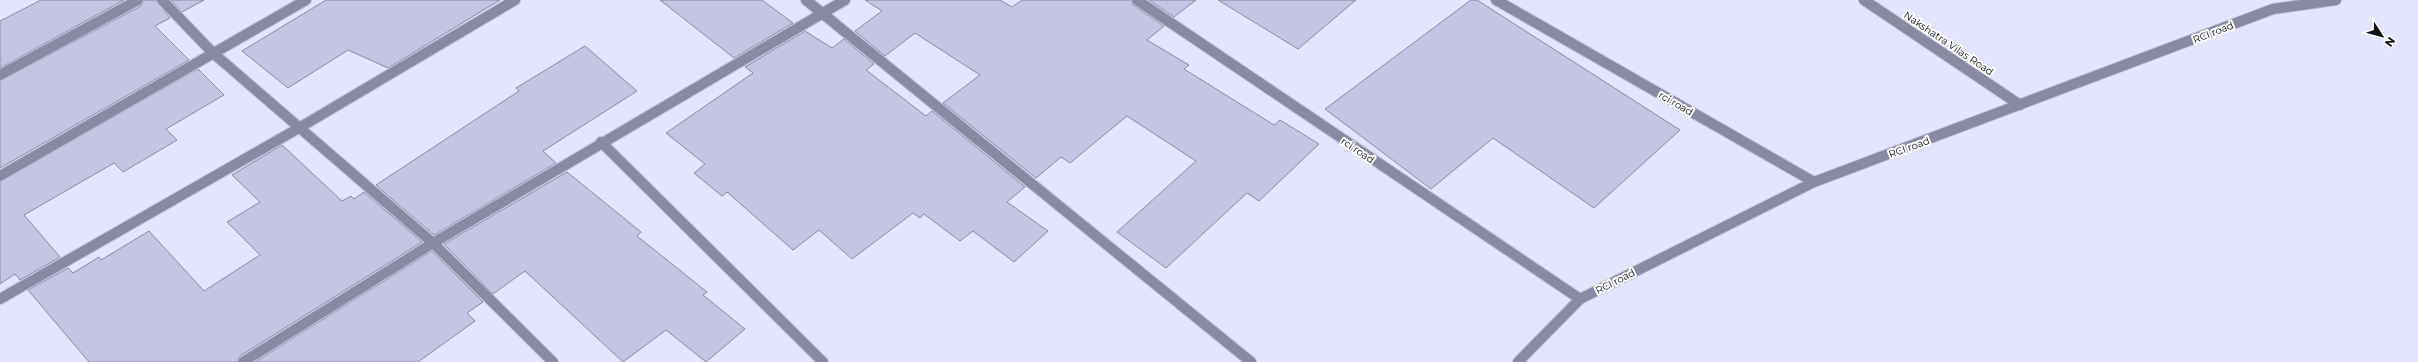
<svg xmlns="http://www.w3.org/2000/svg" width="2418" height="362" font-family="Montserrat,sans-serif">
  <rect width="100%" height="100%" fill="#e3e4fd"/>
  <g fill="#c4c4e3" stroke="#8a8aa7">
    <path d="M41,0h83l-124,68v-47z"/>
    <path d="M144,0h12l14,18 -15,8 34,34 -189,108v-87l141,-75z"/>
    <path d="M171,0h33l-22,12z"/>
    <path d="M326,0h174l-112,68 -40,-18 -60,38 -46,-37z"/>
    <path d="M660,0h102l31,23 -59,35z"/>
    <path d="M865,0h135l12,7 10,-7h109l2,5 31,21 -17,14 42,25 -5,4 90,56 6,-5 39,24 -60,57 -12,-8 -81,75 -49,-36 79,-71 -69,-45 -57,47 -9,-6 -25,21 -93,-75 37,-28 -65,-42 -30,23 -30,-25 27,-20z"/>
    <path d="M1149,0h47l-22,17z"/>
    <path d="M1218,0h138l-58,49z"/>
    <path d="M1471,0h6l203,130 -86,78 -101,-70 -62,51 -106,-80z"/>
    <path d="M805,31l27,17 12,-9 30,25 -8,6 60,46 6,-5 93,76 -18,15 41,29 -34,31 -41,-31 -13,10 -36,-27 -4,4 -7,-5 -61,46 -33,-29 -26,20 -66,-58 -5,4 -28,-23 11,-9 -39,-31 87,-60 -8,-6z"/>
    <path d="M585,46l52,45 -94,60 13,12 -122,72 -58,-50 143,-94 -3,-3z"/>
    <path d="M198,69l26,26 -58,34 11,11 -54,32 -9,-9 -90,52 36,42 -40,23 -5,-6 -15,10v-102z"/>
    <path d="M282,145l60,56 9,-5 3,3 10,-7 58,50 -182,114 -3,6h-148l-61,-72 40,-22 5,5 26,-16 2,3 48,-29 55,60 56,-36 -33,-33 33,-20 -28,-27z"/>
    <path d="M567,172l74,60 -4,4 70,56 -4,3 42,34 -39,33 -40,-32 -43,32 -98,-91 -32,23 -49,-50z"/>
    <path d="M432,251l51,51 -16,11 8,8 -57,41h-163z"/>
  </g>
  <g fill="none" stroke-linecap="round" stroke-linejoin="round">
    <defs>
      <g id="minor">
        <path d="M162,0l51,53 220,190 120,119"/>
        <path d="M806,0l445,362"/>
        <path d="M1137,0l443,299"/>
        <path d="M1496,0l318,182"/>
        <path d="M1864,0l156,105"/>
        <path d="M0,75l138,-75"/>
        <path d="M601,142l222,220"/>
        <path d="M0,176l306,-176"/>
        <path d="M0,299l299,-171 216,-128"/>
        <path d="M243,362l190,-119 412,-243"/>
        <path d="M1518,362l62,-63 234,-117 459,-173 63,-9"/>
      </g>
    </defs>
    <use href="#minor" stroke="#c1c2d8" stroke-width="12"/>
    <use href="#minor" stroke="#8989a2" stroke-width="10"/>
  </g>
  <g text-anchor="middle" stroke-width="4" stroke-linejoin="round" paint-order="stroke">
    <g font-size="10" fill="#0e0d18" stroke="#fff">
      <text transform="translate(2213 32) rotate(-21)" y="4">RCI road</text>
      <text transform="translate(1949 43) rotate(34)" y="4">Nakshatra Vilas Road</text>
      <text transform="translate(1676 103) rotate(30)" y="4">rci road</text>
      <text transform="translate(1909 147) rotate(-20)" y="4">RCI road</text>
      <text transform="translate(1358 150) rotate(34)" y="4">rci road</text>
      <text transform="translate(1615 281) rotate(-27)" y="4">RCI road</text>
    </g>
  </g>
  <g transform="translate(2382 36) rotate(126)" stroke="#ffffff" stroke-width="3" paint-order="stroke">
  <path d="M0-3L7 15L0 10L-7 15Z" fill="#0e0d18"/>
  <text y="-6" font-size="11" font-weight="bold" text-anchor="middle" fill="#0e0d18">N</text>
  </g>
</svg>
